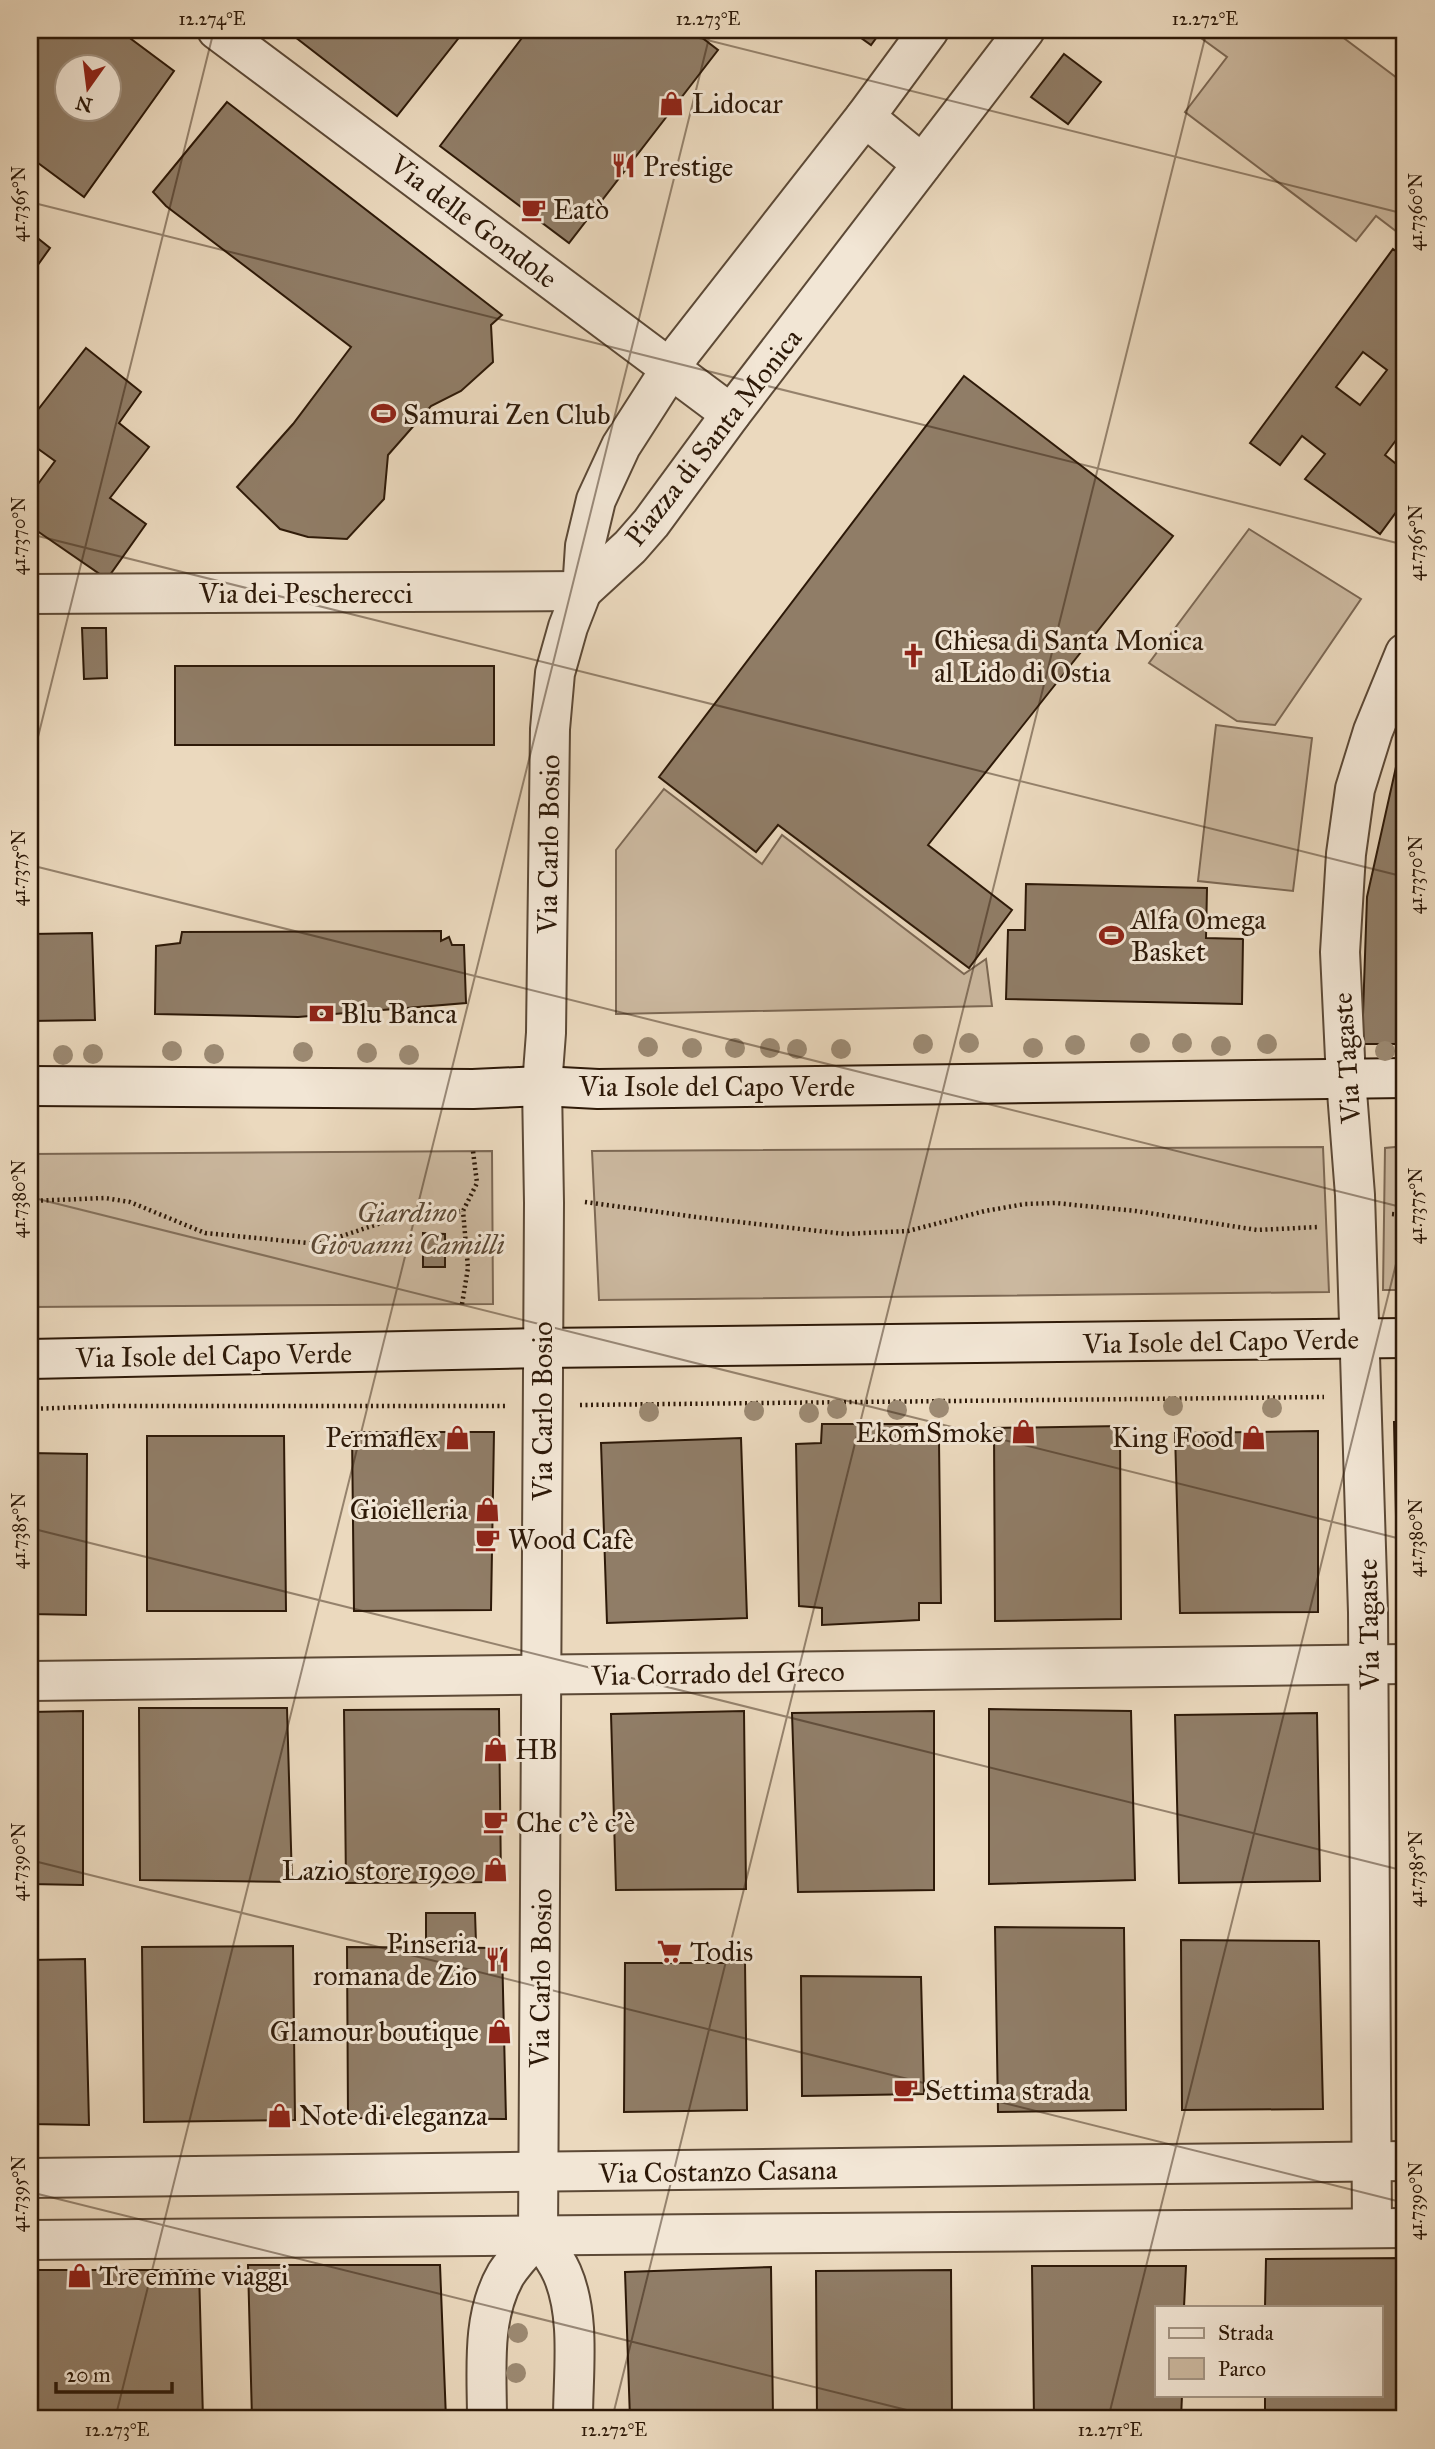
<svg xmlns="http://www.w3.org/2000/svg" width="1435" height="2449" font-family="'IM FELL Great Primer',serif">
  <rect width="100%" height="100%" fill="#ebd9be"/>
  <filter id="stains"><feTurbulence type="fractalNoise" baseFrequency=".00286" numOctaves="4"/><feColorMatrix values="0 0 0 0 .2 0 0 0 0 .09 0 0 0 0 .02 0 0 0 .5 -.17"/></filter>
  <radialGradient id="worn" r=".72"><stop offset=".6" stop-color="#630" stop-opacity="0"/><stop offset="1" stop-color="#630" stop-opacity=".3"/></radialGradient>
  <g fill="#cbb89f" stroke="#7c6854" stroke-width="2">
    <path d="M1190,30h143l72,54v154l-29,-22 -20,25 -171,-129 42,-55z"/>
    <path d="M1249,529l112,70 -86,126 -38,-4 -88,-58z"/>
    <path d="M1216,725l96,13 -19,153 -95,-10z"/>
    <path d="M664,789l98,75 20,-29 182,139 22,-15 6,47 -376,8v-164z"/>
    <path d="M1405,1146v144h-22l2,-142z"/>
    <path d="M1323,1147l6,145 -730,8 -7,-149z"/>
    <path d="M492,1151l1,153 -463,3v-153z"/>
  </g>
  <g fill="#907d67" stroke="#2d1908" stroke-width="2" fill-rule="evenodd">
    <path d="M30,30h89l55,41 -90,126 -54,-40zM66,66h42v42h-42z"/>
    <path d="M286,30h179l-68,86z"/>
    <path d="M528,30h164l26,20 -149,193 -129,-97z"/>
    <path d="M850,30h32l-11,15z"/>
    <path d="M1064,54l37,28 -33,42 -37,-27z"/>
    <path d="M227,102l275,213 -11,10 2,37 -32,29 -30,15 -43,49 -4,44 -37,40 -39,-2 -28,-8 -43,-42 56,-63 58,-77 -185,-141 -13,-14z"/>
    <path d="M30,232l20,16 -20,28z"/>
    <path d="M1393,249l12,9v40l-4,5 4,3v122l-20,27 20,16v29l-25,34 -75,-55 20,-25 -23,-18 -22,29 -30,-22zM1363,352l24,18 -27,35 -24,-18z"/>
    <path d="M86,348l55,44 -22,31 30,24 -39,51 36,26 -39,55 -77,-53v-31l25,-34 -25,-18v-23z"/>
    <path d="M964,376l209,160 -245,309 84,65 -43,58 -191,-143 -22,27 -97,-75z"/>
    <path d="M82,628h24l1,50 -23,1z"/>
    <rect x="175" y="666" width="319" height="79"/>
    <path d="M1405,736v308h-43l5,-147 33,-148z"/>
    <path d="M1026,884l181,4 -1,50 37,1 -1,65 -236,-5 2,-69h17z"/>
    <path d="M30,917l1,17 61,-1 3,87 -65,1z"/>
    <path d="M441,931v10l8,-4 3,8h12l2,58 -168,14 -143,-3 1,-68 24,-3 2,-11z"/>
    <path d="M423,1233l22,1v33h-22z"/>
    <path d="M1394,1422h11v188h-7z"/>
    <path d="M822,1424h95l1,16 21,1 2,162h-22v17l-97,5v-17l-23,-2 -3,-162 25,-1z"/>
    <path d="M1120,1426l1,193 -126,2 -1,-193z"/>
    <path d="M1318,1431v181l-138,1 -5,-180z"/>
    <path d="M352,1432h142l-3,178 -137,1z"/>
    <path d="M147,1436h137l2,175h-139z"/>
    <path d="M741,1438l6,180 -140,5 -6,-180z"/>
    <path d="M30,1453l57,1 -1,161 -56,-1z"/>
    <path d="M139,1708h148l5,174 -152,-2z"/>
    <path d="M499,1709l2,173 -155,1 -2,-173z"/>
    <path d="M989,1709l142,2 4,169 -146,4z"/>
    <path d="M83,1711v174l-53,-1v-172z"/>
    <path d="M744,1711l2,178 -130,1 -5,-176z"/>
    <path d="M934,1711v179l-136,2 -6,-179z"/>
    <path d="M1396,1712h9v410h-7z"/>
    <path d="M1317,1713l3,168 -141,2 -4,-168z"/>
    <path d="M426,1913h49l1,30h-50z"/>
    <path d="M995,1927l129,1 2,182 -128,2z"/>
    <path d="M1181,1940l138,1 4,168 -141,1z"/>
    <path d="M293,1946l2,174 -151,2 -2,-175z"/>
    <path d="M347,1947l155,1 4,171 -158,-1z"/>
    <path d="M85,1959l4,166 -59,-1v-164z"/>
    <path d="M625,1963h120l2,147 -123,2z"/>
    <path d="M801,1976l120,1 3,117 -122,2z"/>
    <path d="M1405,2258v161h-140v-24h116v-88h-116l1,-48z"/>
    <path d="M248,2265h192l6,154h-194z"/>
    <path d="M1032,2266h154l-2,41h-27v88h25l-1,24h-147z"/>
    <path d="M771,2267l2,150 -143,2 -5,-147z"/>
    <path d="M30,2270h169l4,149h-173z"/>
    <path d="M951,2270l1,149h-135l-1,-148z"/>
  </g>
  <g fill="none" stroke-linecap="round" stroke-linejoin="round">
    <defs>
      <g id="street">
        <path d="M217,30l514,384"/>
        <path d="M865,117l57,47"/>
        <path d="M582,591l48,-44 21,-24 80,-109 294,-384"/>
        <path d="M30,594l552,-3"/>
        <path d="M30,1681l1375,-17"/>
        <path d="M30,2178l1375,-17"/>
        <path d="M1372,2228l-4,-616 -13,-417 -9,-116 -6,-127 6,-98 9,-65 18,-58 32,-78"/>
        <path d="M30,2240l1375,-12"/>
        <path d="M487,2419c0,-48 -6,-102 19,-145 9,-14 21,-26 32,-38"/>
        <path d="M573,2419c0,-46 8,-103 -11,-146 -6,-14 -15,-25 -24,-37l6,-1033 -2,-117 4,-53 4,-304 5,-56 13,-46 14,-36 3,-45 11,-46 25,-54 61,-95 183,-234 64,-87"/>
      </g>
      <g id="secondary">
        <path d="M30,1086l443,3 69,-3 56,3 807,-11"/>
        <path d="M30,1359l512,-11 863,-10"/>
      </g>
    </defs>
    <use href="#street" stroke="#5c4936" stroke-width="42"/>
    <use href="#secondary" stroke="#2d1908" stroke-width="42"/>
    <g stroke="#2d1908" stroke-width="4.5" stroke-dasharray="2 3.5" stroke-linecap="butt">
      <path d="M30,1201l75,-3 25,4 75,31 113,11 87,-29 38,-1 20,-3 14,-28 -4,-32"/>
      <path d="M585,1202l119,16 141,16 63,-3 77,-20 40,-7 30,-1 81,8 121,19 61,-3"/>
      <path d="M1392,1214l13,1"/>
      <path d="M462,1304l6,-36 -5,-57"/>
      <path d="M580,1405l744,-8"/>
      <path d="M30,1409l81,-3h394"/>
    </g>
    <use href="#street" stroke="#f2e6d5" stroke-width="38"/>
    <use href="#secondary" stroke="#f2e6d5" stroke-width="38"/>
  </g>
  <g fill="#9c8a73">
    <circle cx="969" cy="1043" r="10"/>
    <circle cx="1140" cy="1043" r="10"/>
    <circle cx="1182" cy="1043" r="10"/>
    <circle cx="923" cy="1044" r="10"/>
    <circle cx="1267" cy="1044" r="10"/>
    <circle cx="1075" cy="1045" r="10"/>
    <circle cx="1221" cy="1046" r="10"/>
    <circle cx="648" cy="1047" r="10"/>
    <circle cx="692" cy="1048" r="10"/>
    <circle cx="735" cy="1048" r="10"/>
    <circle cx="770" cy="1048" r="10"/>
    <circle cx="1033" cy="1048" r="10"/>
    <circle cx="797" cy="1049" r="10"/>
    <circle cx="841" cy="1049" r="10"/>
    <circle cx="172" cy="1051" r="10"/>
    <circle cx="1385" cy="1051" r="10"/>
    <circle cx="303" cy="1052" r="10"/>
    <circle cx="367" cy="1053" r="10"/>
    <circle cx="93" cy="1054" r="10"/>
    <circle cx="214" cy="1054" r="10"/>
    <circle cx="63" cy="1055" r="10"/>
    <circle cx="409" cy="1055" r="10"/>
    <circle cx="1173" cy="1406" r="10"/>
    <circle cx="939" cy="1408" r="10"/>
    <circle cx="1272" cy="1408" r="10"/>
    <circle cx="837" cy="1409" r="10"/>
    <circle cx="897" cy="1410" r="10"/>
    <circle cx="754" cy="1411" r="10"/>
    <circle cx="649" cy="1412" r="10"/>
    <circle cx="809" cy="1413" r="10"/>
    <circle cx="518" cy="2333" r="10"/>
    <circle cx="516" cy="2373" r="10"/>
  </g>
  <path fill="none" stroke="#2d1908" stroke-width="2" stroke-opacity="0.45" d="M667,30l738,184M30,202l1375,343M30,534l1375,343M30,769l184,-739M30,865l1375,343M30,1197l1375,343M30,1528l1375,343M30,1860l1375,343M30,2192l913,227M115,2419l596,-2389M612,2419l595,-2389M1108,2419l297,-1191"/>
  <defs>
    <symbol id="shop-bare" viewBox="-9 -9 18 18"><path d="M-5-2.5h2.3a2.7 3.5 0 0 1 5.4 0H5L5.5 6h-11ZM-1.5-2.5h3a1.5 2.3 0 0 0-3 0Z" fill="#8f2418" stroke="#f2e6d5" stroke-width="2.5" paint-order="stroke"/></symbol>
    <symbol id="restaurant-bare" viewBox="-9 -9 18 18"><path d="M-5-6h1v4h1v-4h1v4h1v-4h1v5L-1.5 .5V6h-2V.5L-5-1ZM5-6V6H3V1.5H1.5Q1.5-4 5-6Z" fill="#8f2418" stroke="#f2e6d5" stroke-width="2.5" paint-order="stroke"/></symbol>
    <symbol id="cafe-bare" viewBox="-9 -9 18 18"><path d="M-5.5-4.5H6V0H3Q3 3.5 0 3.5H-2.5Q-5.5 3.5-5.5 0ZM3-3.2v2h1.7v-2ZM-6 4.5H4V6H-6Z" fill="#8f2418" stroke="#f2e6d5" stroke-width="2.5" paint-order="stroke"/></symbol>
    <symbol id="stadium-bare" viewBox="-9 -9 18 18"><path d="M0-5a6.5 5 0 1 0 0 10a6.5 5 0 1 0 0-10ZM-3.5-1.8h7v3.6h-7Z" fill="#8f2418" stroke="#f2e6d5" stroke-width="2.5" paint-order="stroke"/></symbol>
    <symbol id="church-bare" viewBox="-9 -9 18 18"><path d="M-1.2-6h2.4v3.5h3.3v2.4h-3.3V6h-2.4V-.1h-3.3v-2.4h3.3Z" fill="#8f2418" stroke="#f2e6d5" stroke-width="2.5" paint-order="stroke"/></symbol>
    <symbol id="bank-bare" viewBox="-9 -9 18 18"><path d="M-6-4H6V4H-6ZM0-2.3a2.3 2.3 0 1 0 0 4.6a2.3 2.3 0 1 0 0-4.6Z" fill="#8f2418" stroke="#f2e6d5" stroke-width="2.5" paint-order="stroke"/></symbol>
    <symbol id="supermarket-bare" viewBox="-9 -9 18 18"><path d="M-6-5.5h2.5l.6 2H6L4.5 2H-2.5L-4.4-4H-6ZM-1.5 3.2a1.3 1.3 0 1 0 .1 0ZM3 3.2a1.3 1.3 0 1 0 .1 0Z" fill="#8f2418" stroke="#f2e6d5" stroke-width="2.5" paint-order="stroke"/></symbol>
  </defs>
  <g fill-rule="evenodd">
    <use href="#shop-bare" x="654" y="86" width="35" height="35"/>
    <use href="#restaurant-bare" x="606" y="148" width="35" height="35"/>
    <use href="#cafe-bare" x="516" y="192" width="35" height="35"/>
    <use href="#stadium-bare" x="366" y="396" width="35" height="35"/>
    <use href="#church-bare" x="896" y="638" width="35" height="35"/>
    <use href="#stadium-bare" x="1094" y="918" width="35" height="35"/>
    <use href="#bank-bare" x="304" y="996" width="35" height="35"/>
    <use href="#shop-bare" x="1006" y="1414" width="35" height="35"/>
    <use href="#shop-bare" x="440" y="1420" width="35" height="35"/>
    <use href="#shop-bare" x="1236" y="1420" width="35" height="35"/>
    <use href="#shop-bare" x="470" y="1492" width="35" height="35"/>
    <use href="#cafe-bare" x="470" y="1522" width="35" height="35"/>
    <use href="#shop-bare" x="478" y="1732" width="35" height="35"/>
    <use href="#cafe-bare" x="478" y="1804" width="35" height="35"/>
    <use href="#shop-bare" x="478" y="1852" width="35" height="35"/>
    <use href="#supermarket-bare" x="652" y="1934" width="35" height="35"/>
    <use href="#restaurant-bare" x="480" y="1942" width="35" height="35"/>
    <use href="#shop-bare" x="482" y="2014" width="35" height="35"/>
    <use href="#cafe-bare" x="888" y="2072" width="35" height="35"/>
    <use href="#shop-bare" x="262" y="2098" width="35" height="35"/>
    <use href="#shop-bare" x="62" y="2258" width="35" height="35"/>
  </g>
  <g text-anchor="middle" stroke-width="6" stroke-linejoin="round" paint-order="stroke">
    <g font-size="28" fill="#2d1908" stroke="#f2e6d5" text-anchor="start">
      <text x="692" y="113">Lidocar</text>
      <text x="643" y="176">Prestige</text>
      <text x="553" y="219">Eatò</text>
      <text x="403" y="424">Samurai Zen Club</text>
      <text x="934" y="650">Chiesa di Santa Monica<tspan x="934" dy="32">al Lido di Ostia</tspan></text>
      <text x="1131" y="929">Alfa Omega<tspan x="1131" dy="32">Basket</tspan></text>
      <text x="341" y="1023">Blu Banca</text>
      <text x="1004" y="1442" text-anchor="end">EkomSmoke</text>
      <text x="438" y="1447" text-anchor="end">Permaflex</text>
      <text x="1234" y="1447" text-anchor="end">King Food</text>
      <text x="468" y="1519" text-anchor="end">Gioielleria</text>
      <text x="508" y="1549">Wood Cafè</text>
      <text x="515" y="1759">HB</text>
      <text x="516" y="1832">Che c'è c'è</text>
      <text x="476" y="1880" text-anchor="end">Lazio store 1900</text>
      <text x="477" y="1953" text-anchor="end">Pinseria<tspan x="477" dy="32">romana de Zio</tspan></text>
      <text x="690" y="1961">Todis</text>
      <text x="479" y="2041" text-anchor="end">Glamour boutique</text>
      <text x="925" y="2100">Settima strada</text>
      <text x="299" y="2125">Note di eleganza</text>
      <text x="99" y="2285">Tre emme viaggi</text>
    </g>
    <g font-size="28" fill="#2d1908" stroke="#f2e6d5">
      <text transform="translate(474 221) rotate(37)" y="10">Via delle Gondole</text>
      <text transform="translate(713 437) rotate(-52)" y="10">Piazza di Santa Monica</text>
      <text x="306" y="603">Via dei Pescherecci</text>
      <text transform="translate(548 844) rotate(-89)" y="10">Via Carlo Bosio</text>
      <text transform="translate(1346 1058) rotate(-94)" y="10">Via Tagaste</text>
      <text x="717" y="1096">Via Isole del Capo Verde</text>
      <text transform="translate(1221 1341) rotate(-1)" y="10">Via Isole del Capo Verde</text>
      <text transform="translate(214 1355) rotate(-1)" y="10">Via Isole del Capo Verde</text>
      <text transform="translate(542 1411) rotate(-90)" y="10">Via Carlo Bosio</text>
      <text transform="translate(1368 1624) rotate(-91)" y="10">Via Tagaste</text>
      <text transform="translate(718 1673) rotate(-1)" y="10">Via Corrado del Greco</text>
      <text transform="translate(540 1978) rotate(-89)" y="10">Via Carlo Bosio</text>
      <text transform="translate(718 2171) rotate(-1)" y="10">Via Costanzo Casana</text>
    </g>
    <g font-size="28" font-style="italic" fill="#5c4935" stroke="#f2e6d5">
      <text x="407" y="1222">Giardino<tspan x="407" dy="32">Giovanni Camilli</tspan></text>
    </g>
  </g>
  <rect width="1435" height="2449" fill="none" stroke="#ebd9be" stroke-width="77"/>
  <rect x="1155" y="2306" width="228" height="91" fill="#f2e6d5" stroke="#a39483" stroke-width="2"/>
  <rect x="1169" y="2328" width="35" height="10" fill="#f2e6d5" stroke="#a39483" stroke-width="2"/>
  <text x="1218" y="2340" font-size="21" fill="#2d1908">Strada</text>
  <rect x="1169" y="2358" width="35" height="21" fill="#cbb89f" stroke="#a39483" stroke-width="2"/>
  <text x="1218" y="2376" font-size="21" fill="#2d1908">Parco</text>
  <g transform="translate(88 88) rotate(194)"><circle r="33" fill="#f2e6d5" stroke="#a39483" stroke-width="2"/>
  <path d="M0-5L12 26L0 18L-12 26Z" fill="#8f2418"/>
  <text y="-10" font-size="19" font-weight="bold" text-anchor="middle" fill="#2d1908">N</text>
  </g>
  <path d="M56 2382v10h116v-10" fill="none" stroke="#2d1908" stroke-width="3.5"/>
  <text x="66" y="2382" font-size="21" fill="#2d1908" stroke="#f2e6d5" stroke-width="5" paint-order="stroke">20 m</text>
  <rect x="38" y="38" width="1358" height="2372" fill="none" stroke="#2d1908" stroke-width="2.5"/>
  <g font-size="18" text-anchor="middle" fill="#2d1908">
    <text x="212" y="25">12.274°E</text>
    <text x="708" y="25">12.273°E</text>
    <text x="1205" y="25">12.272°E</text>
    <text transform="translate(19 204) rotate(-90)" y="6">41.7365°N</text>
    <text transform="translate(1416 212) rotate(-90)" y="6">41.7360°N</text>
    <text transform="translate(19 536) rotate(-90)" y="6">41.7370°N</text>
    <text transform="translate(1416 543) rotate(-90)" y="6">41.7365°N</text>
    <text transform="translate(19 868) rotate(-90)" y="6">41.7375°N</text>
    <text transform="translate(1416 875) rotate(-90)" y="6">41.7370°N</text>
    <text transform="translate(19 1199) rotate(-90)" y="6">41.7380°N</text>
    <text transform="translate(1416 1206) rotate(-90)" y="6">41.7375°N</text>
    <text transform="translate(19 1531) rotate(-90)" y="6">41.7385°N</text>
    <text transform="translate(1416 1538) rotate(-90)" y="6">41.7380°N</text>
    <text transform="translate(19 1862) rotate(-90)" y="6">41.7390°N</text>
    <text transform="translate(1416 1869) rotate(-90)" y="6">41.7385°N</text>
    <text transform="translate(19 2194) rotate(-90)" y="6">41.7395°N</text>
    <text transform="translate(1416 2201) rotate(-90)" y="6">41.7390°N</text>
    <text x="117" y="2436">12.273°E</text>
    <text x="614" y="2436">12.272°E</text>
    <text x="1110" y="2436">12.271°E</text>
  </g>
  <rect width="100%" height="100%" filter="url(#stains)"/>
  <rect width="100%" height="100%" fill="url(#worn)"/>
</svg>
